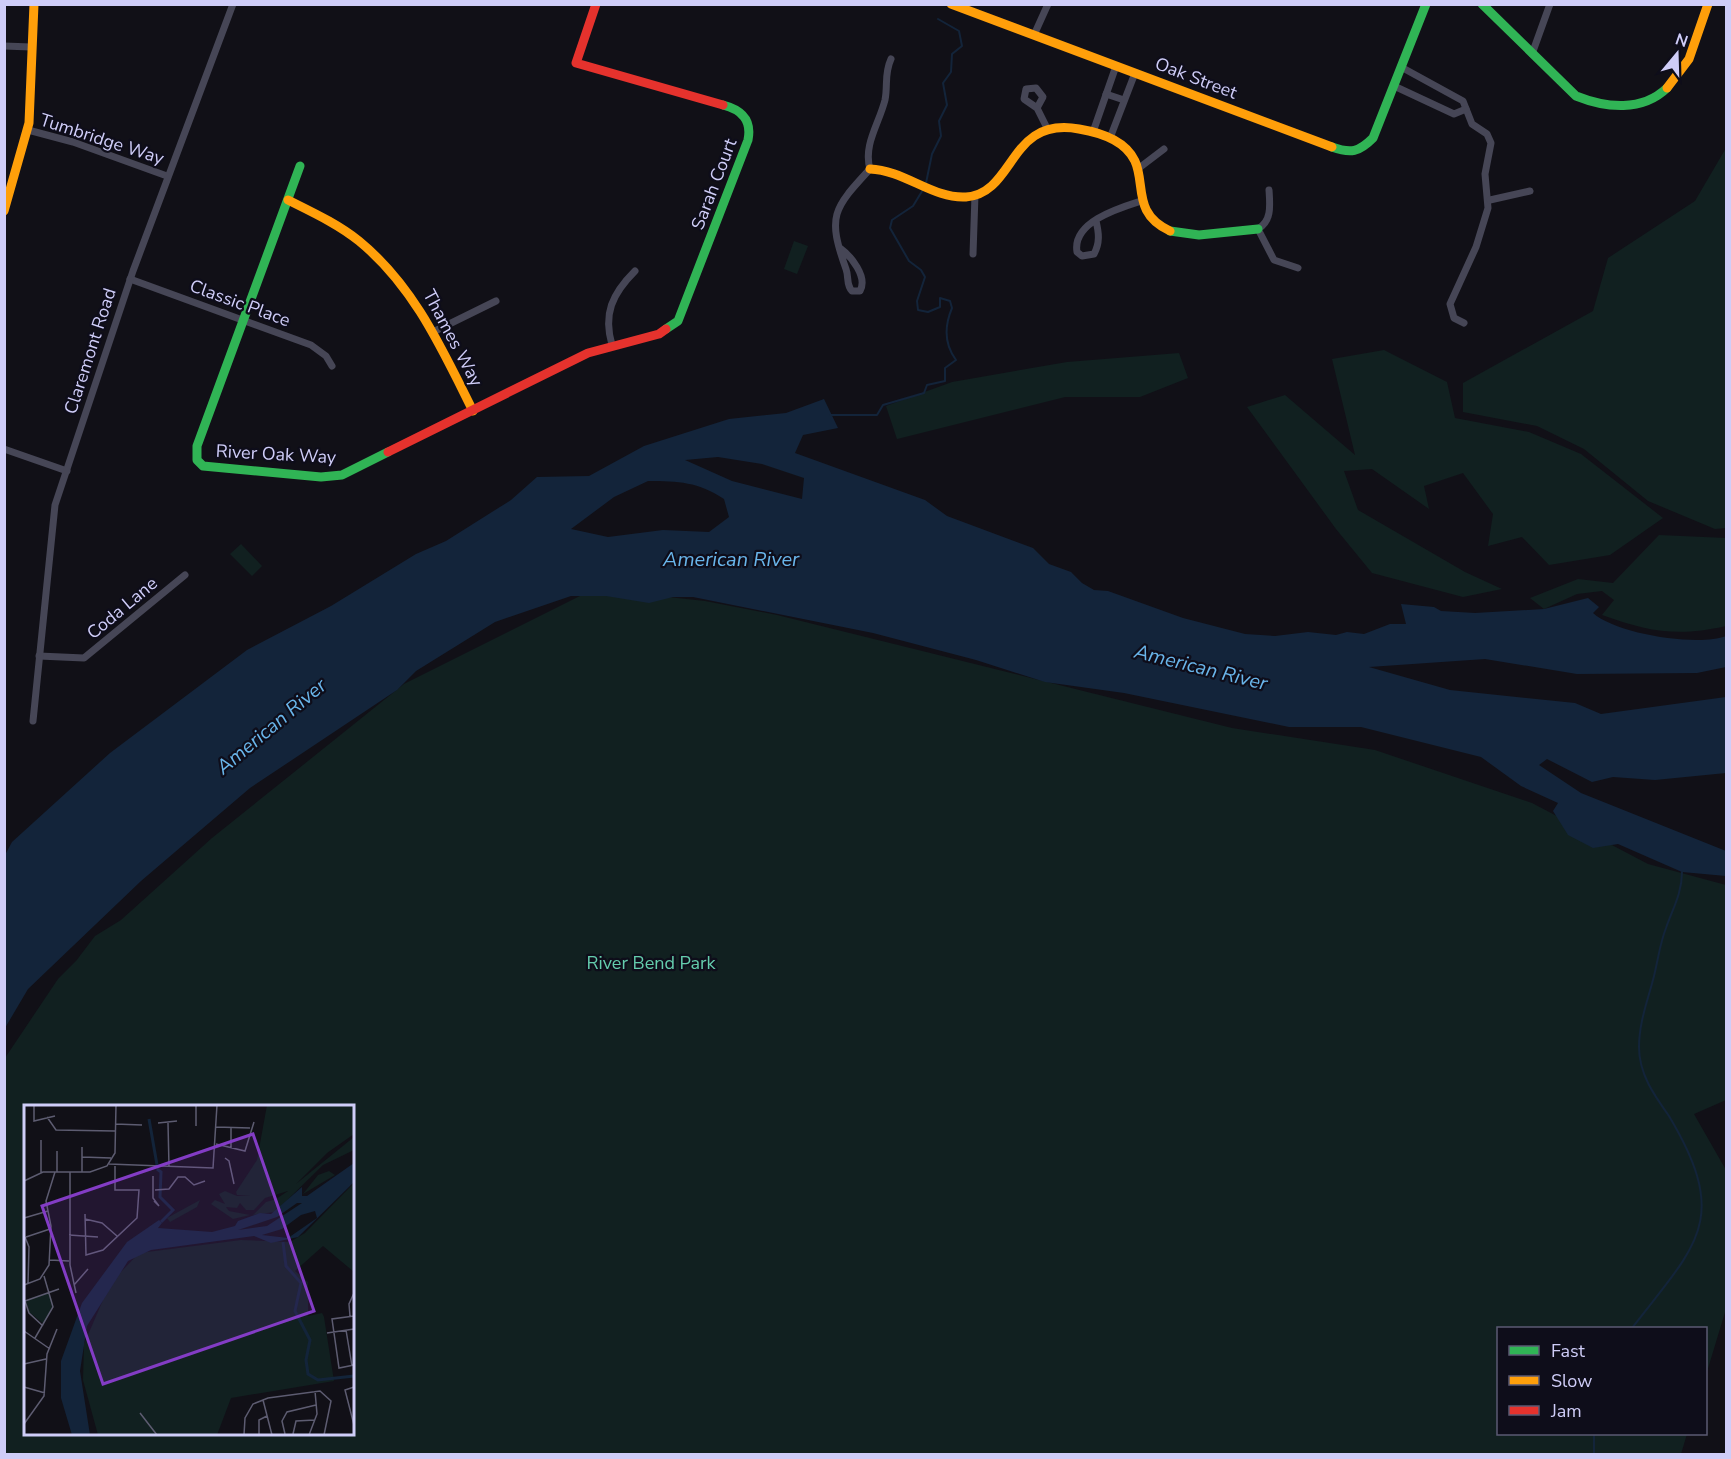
<svg xmlns="http://www.w3.org/2000/svg" width="1731" height="1459" font-family="'Nunito Sans',sans-serif">
  <rect width="100%" height="100%" fill="#111017"/>
  <g fill="#112020" fill-rule="evenodd">
    <path d="M1726,148v380l-11,1 -67,-28 -64,-52 -47,-23 -74,-14v-29l130,-72 15,-53 87,-57z"/>
    <path d="M794,241l14,5 -11,28 -13,-5z"/>
    <path d="M1384,350l63,32 8,36 74,14 52,22 82,64 -53,37 -61,10 -27,-28 -34,9 5,-32 -30,-41 -39,13 5,23 -57,-40 -28,2 14,39 107,62 37,17 -39,8 -91,-24 -36,-44 -89,-122 38,-12 70,60 -23,-96z"/>
    <path d="M1179,353l9,25 -48,19h-75l-168,42 -11,-33 66,-24 115,-20z"/>
    <path d="M1659,535l67,3v88c-48,11 -77,6 -124,-11l12,-15 -12,-9 -25,3 -33,15 -14,-11 48,-19 35,4z"/>
    <path d="M241,544l21,22 -10,10 -22,-22z"/>
    <path d="M594,589l111,12 72,14 455,113 143,22 157,53 116,61 78,21v215l-32,14 32,56v139l-20,66v-47h-208v106h189l-6,20h-1676v-396l53,-79 18,-18 19,-25 26,-16 91,-82 192,-154zM26,1106h326v328h-326z"/>
  </g>
  <path fill="#13243a" fill-rule="evenodd" d="M824,399l14,29 -35,7 -8,18 130,47 22,16 86,32 16,16 22,8 11,11 12,7 14,1 75,27 62,16 30,2 33,-4 28,3 11,-3 17,2 26,-10h16l-5,-20 33,3 7,4 34,2 69,-4 44,-11 11,9 -6,6c23,21 105,34 133,23v31l-29,6 -120,1 -92,-15 -116,8 81,23 125,13 26,11 125,-17v76l-71,7 -42,-3 -21,5 -45,-23 -8,6 42,28 145,58v25l-44,-4 -64,-28 -25,4 -25,-13 -15,-24 5,-8 -37,-17 -40,-29 -120,-30h-72l-165,-34 -79,-11 -69,-22 -103,-27 -180,-36h-20l-24,6 -43,-7h-35l-76,26 -79,49 -19,19 -147,98 -109,93 -113,108 -23,39v-173l7,-13 98,-89 137,-103 84,-44 85,-52 30,-13 65,-41 26,-23 52,-1 55,-30 85,-27 57,-6zM718,457l44,7 42,14 -2,21 -70,-18 -47,-21zM648,481c31,0 50,1 76,18l5,18 -20,15 -46,-2 -55,7 -37,-8 43,-32z"/>
  <g fill="none" stroke-linecap="round" stroke-linejoin="round">
    <g stroke="#13243a" stroke-width="2">
      <path d="M926,183l6,-29 9,-18 -2,-15 8,-16 -4,-22 8,-11 1,-18 10,-8 -3,-15 -21,-12"/>
      <path d="M830,415h47l6,-10 41,-12 3,-8 18,-4v-13l11,-8c-12,-16 -12,-33 -4,-52l-2,-7 -10,-3v9l-12,5 -10,-2 -1,-9 8,-24 -4,-7 -12,-9 -19,-33 2,-8 21,-14 11,-18"/>
      <path d="M1632,1328c65,-84 99,-108 37,-212 -15,-21 -30,-42 -30,-69 0,-25 9,-47 15,-71 4,-16 6,-33 12,-48 7,-20 16,-35 16,-56"/>
      <path d="M1594,1454v-20"/>
    </g>
    <g stroke="#464656" stroke-width="7">
      <path d="M1034,35l14,-31"/>
      <path d="M4,46l27,1"/>
      <path d="M1532,54l18,-50"/>
      <path d="M1401,67l62,34 9,23 15,10 4,9 -6,31 3,34 -12,39 -26,57 4,14 10,5"/>
      <path d="M1394,86l60,28 12,-5"/>
      <path d="M1106,94l18,6"/>
      <path d="M1037,108l6,-11 -7,-9 -10,1 -2,10 13,9 11,22"/>
      <path d="M28,130l45,12 94,34"/>
      <path d="M1093,132l23,-66"/>
      <path d="M1110,138l25,-65"/>
      <path d="M1139,168l25,-19"/>
      <path d="M1269,190c1,15 3,31 -11,39l16,31 24,8"/>
      <path d="M1490,200l40,-9"/>
      <path d="M1096,221c3,12 4,22 -2,33l-12,2 -5,-4c-5,-30 42,-44 64,-51"/>
      <path d="M840,248c11,8 28,29 20,43h-8c-6,-6 -3,-14 -6,-22 -19,-53 -13,-60 24,-100 -7,-24 9,-45 15,-69 3,-15 -1,-26 6,-41"/>
      <path d="M973,254l2,-59"/>
      <path d="M130,279l181,66 15,11 6,10"/>
      <path d="M433,332l63,-31"/>
      <path d="M612,345c-9,-31 0,-51 23,-74"/>
      <path d="M4,449l63,22"/>
      <path d="M39,656l45,2 101,-83"/>
      <path d="M33,721l22,-216 78,-234 100,-267"/>
    </g>
    <g stroke="#30b455" stroke-width="9">
      <path d="M1482,4l94,92c30,12 66,16 91,-8"/>
      <path d="M1332,147c19,7 27,5 41,-9l53,-134"/>
      <path d="M300,166l-103,280v14l6,6 118,11 21,-2 46,-23"/>
      <path d="M1170,231l29,4 59,-6"/>
      <path d="M666,329l12,-8 70,-181c4,-20 -6,-30 -25,-35"/>
    </g>
    <g stroke="#ff9f0a" stroke-width="9">
      <path d="M951,4l381,143"/>
      <path d="M1667,88l22,-29 19,-55"/>
      <path d="M870,169c34,1 63,30 96,28 50,-4 42,-81 113,-68 12,2 24,5 35,11 46,25 6,68 56,91"/>
      <path d="M288,200c24,12 50,24 71,41 55,45 83,108 114,170"/>
      <path d="M4,211l25,-88 5,-119"/>
    </g>
    <g stroke="#e5322d" stroke-width="9">
      <path d="M596,4l-20,59 147,42"/>
      <path d="M388,452l200,-99 71,-19 7,-5"/>
    </g>
  </g>
  <g text-anchor="middle" stroke-width="4.5" stroke-linejoin="round" paint-order="stroke">
    <g font-size="18" fill="#cfcdf8" stroke="#0e0d1a">
      <text transform="translate(1196 78) rotate(21)" y="6">Oak Street</text>
      <text transform="translate(102 139) rotate(18)" y="6">Tumbridge Way</text>
      <text transform="translate(714 184) rotate(-69)" y="6">Sarah Court</text>
      <text transform="translate(240 303) rotate(20)" y="6">Classic Place</text>
      <text transform="translate(453 338) rotate(62)" y="6">Thames Way</text>
      <text transform="translate(90 351) rotate(-72)" y="6">Claremont Road</text>
      <text transform="translate(276 454) rotate(3)" y="6">River Oak Way</text>
      <text transform="translate(122 608) rotate(-40)" y="6">Coda Lane</text>
    </g>
    <g font-size="18" fill="#64cdad" stroke="#0e0d1a">
      <text x="651" y="969">River Bend Park</text>
    </g>
    <g font-size="20" font-style="italic" fill="#69b5ea" stroke="#0e0d1a">
      <text x="731" y="566">American River</text>
      <text transform="translate(1201 667) rotate(14)" y="7">American River</text>
      <text transform="translate(271 726) rotate(-40)" y="7">American River</text>
    </g>
  </g>
  <g transform="translate(24 1105)">
    <rect width="330" height="330" fill="#111017"/>
    <path d="M243,0h87v29l-27,19 -31,31 58,-47v13l-31,15 -48,47 -22,3 13,-13 10,-3 12,-8 -23,7 -11,12h-8l-6,-7 -3,5 -11,-1 3,4 21,4 -17,4 -22,-15 4,-4 10,4 -6,-10 6,-3 12,5 13,-1h-13l-1,-3 21,-32zM305,66l6,4 -32,19 15,-19zM330,78v89l-31,-26 -28,25 13,11v34l14,-3 2,4 10,64 -103,17 -14,37h-119l-15,-55 1,-36 19,-44 17,-27 19,-20 102,-13 49,2 15,-9zM176,95l-3,7 -27,15 -3,-4zM25,188l3,14 -8,17 -15,-12 -3,-11z" fill="#112020"/>
    <path d="M330,58v19l-56,55 -27,6 -17,-7 -103,14 -23,11 -41,65 -7,45 10,64h-18l-11,-37v-37l21,-58 45,-61 32,-22 3,3 -4,5 54,4 23,-6 3,-5 22,-8 11,1 31,-27v9h5zM273,98h5l-35,23 -29,4 39,-13zM291,106l2,7 -29,20 -26,-3 20,-6 19,-14z" fill="#13243a" fill-rule="evenodd"/>
    <path fill="none" stroke="#13243a" stroke-width="3" d="M125,14l8,46M133,64l4,3 -1,25 13,13 -12,12M259,137l3,24 15,17 -6,28 15,29 -4,20 2,14 10,6 36,-4"/>
    <path fill="none" stroke="#5d5c71" stroke-width="1.5" d="M10,0v16l21,-5M23,12l9,13 59,1M134,18l19,-2M144,18l1,44M91,19l27,1M172,21v-21M192,22l34,1M192,39l29,7 9,-29M207,44v-22M58,52l29,1M201,53l4,3 5,23M85,59l104,4 4,-63M33,67v-21M46,67v93l6,28M58,67v-25M17,68v-33M129,71v22l6,8 -5,-5M0,76l19,-9h47l17,-6 8,-13 1,-48M131,85l14,-1 9,-12h7l9,8 11,-4M61,109l1,41 17,-5 34,-32 2,-28h-24v-24M0,113l24,-7M61,114l17,4 15,13M45,130l29,2M1,132l4,10 -1,37M2,132l24,-8M26,155l19,1M0,180l16,-6 9,-14 2,-39 -5,-25 9,-29M50,180l14,-16M326,211l-1,-12 5,-11M330,211l-22,3 7,49 15,-3M19,221l-14,-13 -4,-12 34,-12M322,225l6,36M0,226l26,18M303,228l27,-4M11,233l18,-31 -9,-31M0,259l22,-5M0,282l21,6M330,282l-9,3 9,35M239,295l9,35M116,308l17,22M0,319l20,-28 3,-42 10,-25M261,329l-3,-13 5,-9 29,-7M269,329l3,-13 19,-1M220,330l1,-17 8,-14 15,-6 52,-7 11,10 -7,34M235,330v-15l8,-4M285,330l8,-21 -2,-23"/>
    <path fill="#833cc5" fill-opacity="0.15" stroke="#833cc5" stroke-width="3" d="M229,29l61,177 -211,73 -61,-178z"/>
    <rect width="330" height="330" fill="none" stroke="#cfcdf8" stroke-width="3"/>
  </g>
  <rect width="1731" height="1459" fill="none" stroke="#cfcdf8" stroke-width="12"/>
  <rect x="1497" y="1327" width="210" height="108" fill="#0e0d1a" stroke="#5b5a73" stroke-width="1.5"/>
  <rect x="1509" y="1346" width="30" height="9" fill="#30b455" stroke="#5b5a73" stroke-width="1.5"/>
  <text x="1551" y="1357" font-size="18" fill="#cfcdf8">Fast</text>
  <rect x="1509" y="1376" width="30" height="9" fill="#ff9f0a" stroke="#5b5a73" stroke-width="1.5"/>
  <text x="1551" y="1387" font-size="18" fill="#cfcdf8">Slow</text>
  <rect x="1509" y="1406" width="30" height="9" fill="#e5322d" stroke="#5b5a73" stroke-width="1.5"/>
  <text x="1551" y="1417" font-size="18" fill="#cfcdf8">Jam</text>
  <g transform="translate(1677 54) rotate(19)" stroke="#0e0d1a" stroke-width="4.5" paint-order="stroke">
  <path d="M0-4.5L10 22L0 15L-10 22Z" fill="#cfcdf8"/>
  <text y="-9" font-size="16" font-weight="bold" text-anchor="middle" fill="#cfcdf8">N</text>
  </g>
</svg>
